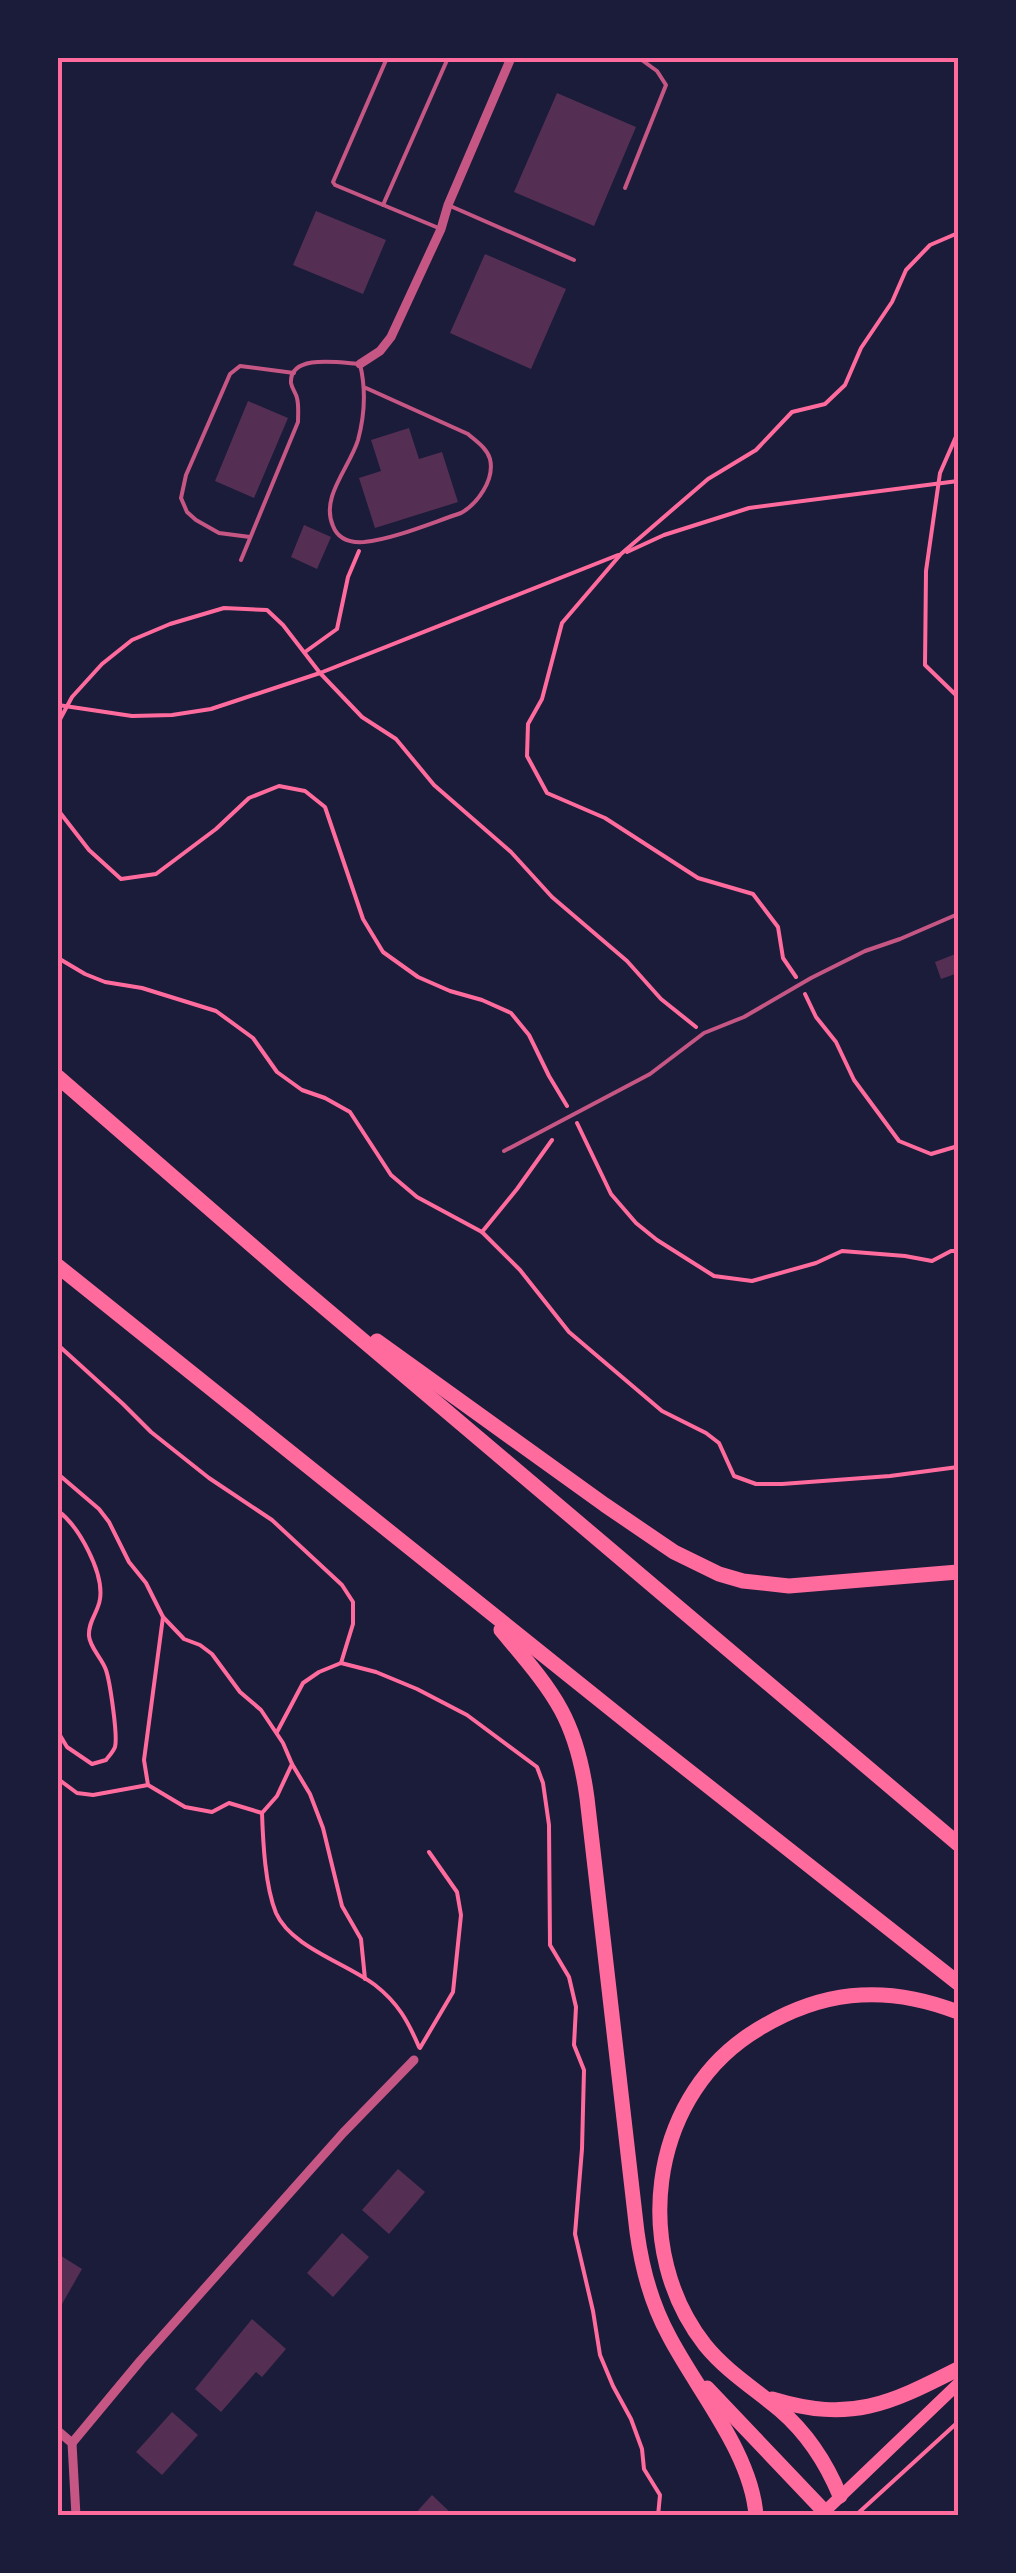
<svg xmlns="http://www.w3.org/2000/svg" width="1016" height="2573" font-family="'Titillium Web',sans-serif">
  <rect width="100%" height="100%" fill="#1b1b3a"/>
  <g fill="#542f53">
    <path d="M557,93l79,34 -42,99 -80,-34z"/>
    <path d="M316,211l70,29 -23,54 -70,-29z"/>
    <path d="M485,254l81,35 -35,80 -81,-36z"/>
    <path d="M248,401l40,17 -34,80 -39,-17z"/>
    <path d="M409,428l10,31 23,-7 16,50 -83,26 -16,-50 22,-7 -10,-31z"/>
    <path d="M304,525l27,12 -14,32 -26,-12z"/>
    <path d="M958,953v20l-17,6 -6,-17z"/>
    <path d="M398,2169l27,23 -36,42 -27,-24z"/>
    <path d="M342,2233l27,24 -36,40 -26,-24z"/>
    <path d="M58,2254l24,15 -24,42z"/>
    <path d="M252,2319l34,30 -24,28 -6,-5 -35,40 -26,-23z"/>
    <path d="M172,2412l26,23 -36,40 -26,-23z"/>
    <path d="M432,2495l22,21h-41z"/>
  </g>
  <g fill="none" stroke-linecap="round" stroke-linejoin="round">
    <g stroke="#ff6b9d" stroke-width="4">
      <path d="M958,432l-18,41 -14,98 -1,94 33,32"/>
      <path d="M627,552l37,-17 85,-27 209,-27"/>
      <path d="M305,652l32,-23 11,-52 11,-26"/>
      <path d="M58,705l74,11 40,-1 39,-6 109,-36 298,-118"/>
      <path d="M58,723l14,-26 30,-33 30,-24 38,-16 54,-16 43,2 16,15 37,48 42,44 34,22 38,46 77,67 41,45 75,64 34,38 35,28"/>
      <path d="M58,810l31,40 32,29 35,-5 60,-45 33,-31 30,-12 26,5 20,16 38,112 20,33 35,25 32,14 32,9 29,13 18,22 20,41 18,30"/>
      <path d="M58,958l27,16 20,8 37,6 74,23 37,27 24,34 25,18 23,8 25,14 41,63 26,22 65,35 38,38 49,62 93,79 44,22 13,10 15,33 22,8h26l108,-8 68,-9"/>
      <path d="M796,977l-13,-19 -5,-31 -25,-33 -55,-16 -93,-60 -58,-25 -20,-37 1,-32 14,-25 20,-76 59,-69 87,-75 48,-29 36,-38 33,-8 20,-19 16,-37 31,-46 14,-32 24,-25 28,-12"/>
      <path d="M805,994l11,23 20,25 18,38 45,61 32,13 27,-8"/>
      <path d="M577,1123l34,71 25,29 21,17 57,36 38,5 64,-18 26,-12 63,5 27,5 19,-10h7"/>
      <path d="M482,1232l35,-43 35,-49"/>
      <path d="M58,1345l65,59 28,28 58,46 63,42 70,65 11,17v22l-12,39"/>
      <path d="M58,1474l41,35 10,13 20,40 17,21 17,34 -19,143 4,25"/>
      <path d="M58,1511c21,15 46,62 42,88 -2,14 -12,22 -11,37 1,12 13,22 17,34 4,12 12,66 9,77 -2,5 -6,9 -9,13l-14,4 -25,-17 -9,-15"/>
      <path d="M163,1617l21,22 16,6 12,9 28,38 21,18 22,33 9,21 -15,32 -15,17c1,29 3,73 14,100 15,34 70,50 99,72 23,18 33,36 44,62"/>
      <path d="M277,1732l26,-49 16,-11 22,-9 35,9 41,17 50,26 70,52 6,16 6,42 1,120 19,32 7,30 -2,38 10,25 -2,79 -7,85 18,77 7,44 13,31 18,33 11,30 2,20 16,26 -2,21"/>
      <path d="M292,1764l18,30 13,34 19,78 19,33 4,40"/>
      <path d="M58,1779l19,14 16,2 55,-10 37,22 27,5 17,-9 33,10"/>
      <path d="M420,2048l33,-56 8,-77 -4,-23 -28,-40"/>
      <path d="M855,2516l103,-94"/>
    </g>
    <g stroke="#c65784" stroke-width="4">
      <path d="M387,58l-54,124 2,3 106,44"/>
      <path d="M625,188l41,-103 -9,-14 -18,-13"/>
      <path d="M383,205l65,-147"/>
      <path d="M448,205l126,55"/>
      <path d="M250,537l-31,-4 -23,-13 -9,-8 -6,-14 5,-23 44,-101 10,-8 54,7"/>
      <path d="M241,560l57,-138c0,-8 1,-16 -1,-24 -1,-5 -5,-9 -6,-15 -2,-30 51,-20 69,-19 6,25 5,50 -2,76 -8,27 -38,57 -25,86 5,13 17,17 31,16 30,-3 67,-19 97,-29 16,-9 34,-33 29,-54 -3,-11 -14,-18 -22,-25l-102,-46"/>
      <path d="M504,1151l146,-77 54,-41 40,-16 67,-39 54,-27 35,-12 58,-25"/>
    </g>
    <g stroke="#c65784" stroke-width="9">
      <path d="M360,364l20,-13 11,-14 50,-108 7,-24 63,-147"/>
      <path d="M58,2431l14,12 4,73"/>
      <path d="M72,2443l69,-83 202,-227 71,-73"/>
    </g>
    <path stroke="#ff6b9d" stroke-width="12" d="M820,2516l138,-132"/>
    <g stroke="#ff6b9d" stroke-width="15">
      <path d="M58,1077l236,205 664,562"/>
      <path d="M58,1266l584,468 316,249"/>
      <path d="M377,1341l228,164 69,47 45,22 24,7 46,5 169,-14"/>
      <path d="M501,1630c51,61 75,86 86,168l50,434c5,37 14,71 32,104 28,54 83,118 87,180"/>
      <path d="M707,2388l117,123"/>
      <path d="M772,2399c79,24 117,5 186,-30"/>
      <path d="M840,2496c-14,-34 -32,-62 -60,-86 -25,-21 -54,-39 -75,-65 -73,-93 -57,-242 44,-310 68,-45 134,-52 209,-23"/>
    </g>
  </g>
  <rect width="1016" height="2573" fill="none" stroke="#1b1b3a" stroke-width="120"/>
  <rect x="60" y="60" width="896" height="2453" fill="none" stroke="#ff6b9d" stroke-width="4"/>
</svg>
